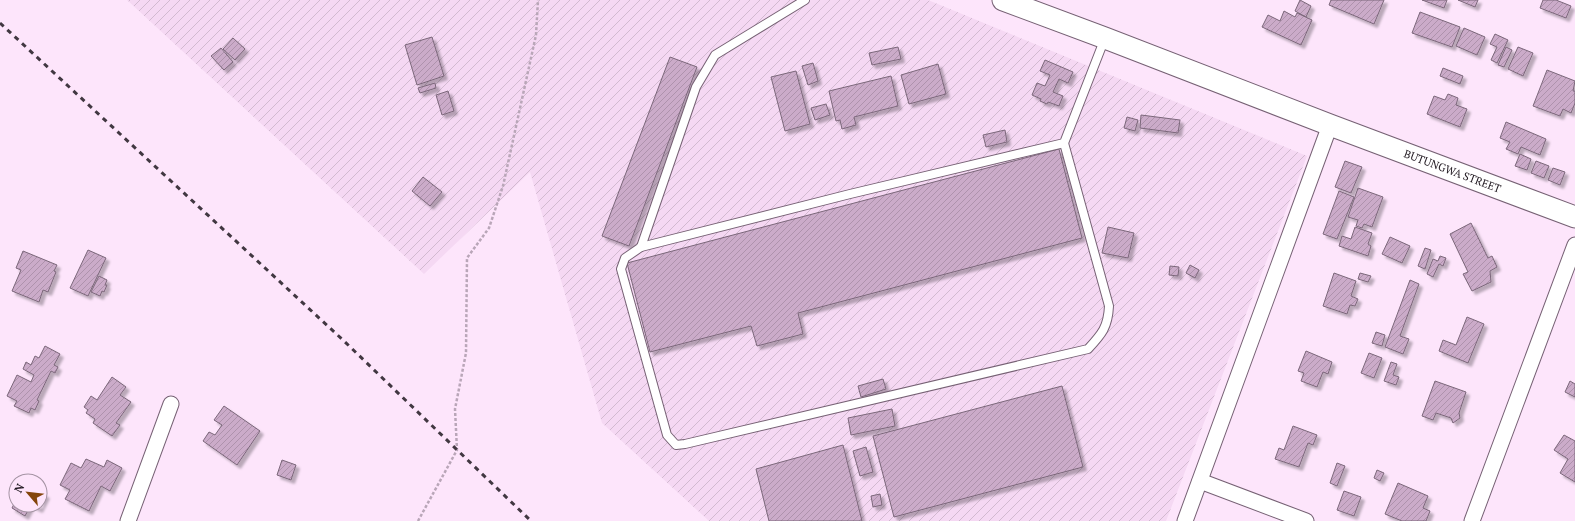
<svg xmlns="http://www.w3.org/2000/svg" width="1575" height="521" font-family="'PT Serif',serif">
  <defs>
    <pattern id="industrial-furrows" width="10" height="10" patternUnits="userSpaceOnUse"><rect width="10" height="10" fill="#f5d8f3"/><path d="M-1 1l2-2M0 10L10 0M9 11l2-2" fill="none" stroke="#d2b9d0"/></pattern>
    <pattern id="building-hatch" width="6" height="6" patternUnits="userSpaceOnUse"><rect width="6" height="6" fill="#cbabc9"/><path d="M-1 1l2-2M0 6l6-6M5 7l2-2" fill="none" stroke="#ae92ac"/></pattern>
    <filter id="shadow"><feDropShadow dx="3.5" dy="3.5" stdDeviation="1" flood-color="#0004"/></filter>
  </defs>
  <rect width="100%" height="100%" fill="#fde5fb"/>
  <path fill="url(#industrial-furrows)" d="M127,0h801l379,156 -141,365h-457l-107,-98 -72,-251 -106,102z"/>
  <g fill="url(#building-hatch)" stroke="#7b677a" filter="url(#shadow)">
    <path d="M1300,0l11,6 -5,11 -11,-6z"/>
    <path d="M1331,0h53l-10,24 -45,-19z"/>
    <path d="M1422,0h25l-3,8z"/>
    <path d="M1458,0h20l-3,7z"/>
    <path d="M1543,0h13l15,6 -5,12 -26,-10z"/>
    <path d="M1284,11l11,6 2,-4 15,7 -11,25 -39,-18 6,-12 12,6z"/>
    <path d="M1420,12l40,15 -8,20 -40,-14z"/>
    <path d="M1464,28l21,9 -8,18 -21,-9z"/>
    <path d="M1495,34l13,6 -11,23 -6,-3 6,-13 -7,-3z"/>
    <path d="M432,37l12,39 -27,9 -12,-40z"/>
    <path d="M233,38l12,11 -10,11 -12,-11z"/>
    <path d="M898,47l3,12 -29,6 -3,-12z"/>
    <path d="M1506,47l6,3 -8,17 -6,-2z"/>
    <path d="M1518,47l15,6 -10,23 -15,-7z"/>
    <path d="M221,48l12,14 -9,8 -13,-14z"/>
    <path d="M670,57l27,10 -68,179 -27,-10z"/>
    <path d="M1045,60l28,12 -5,11 -9,-4 -6,13 10,4 -4,10 -11,-4 -1,2 -7,-3 1,-2 -9,-4 5,-12 8,3 5,-11 -10,-4z"/>
    <path d="M813,63l5,18 -10,4 -6,-19z"/>
    <path d="M938,64l8,30 -37,10 -8,-29z"/>
    <path d="M1443,68l20,8 -3,8 -20,-8z"/>
    <path d="M1547,70l28,11 -2,10h2v12l-4,10 -8,-4 -3,7 -27,-10z"/>
    <path d="M796,71l14,53 -25,7 -14,-54z"/>
    <path d="M891,76l7,30 -44,11 2,8 -14,4 -2,-9 -4,1 -7,-30z"/>
    <path d="M435,83l1,5 -16,5 -2,-5z"/>
    <path d="M448,91l6,20 -12,4 -6,-20z"/>
    <path d="M1448,94l10,4 -2,7 11,4 -7,18 -33,-13 7,-18 11,4z"/>
    <path d="M826,104l4,11 -15,5 -4,-12z"/>
    <path d="M1141,115l39,5 -2,13 -38,-5z"/>
    <path d="M1127,117l11,3 -3,11 -11,-3z"/>
    <path d="M1506,122l40,17 -6,16 -19,-8 -3,7 -12,-5 4,-7 -10,-4z"/>
    <path d="M1005,130l2,12 -21,5 -3,-12z"/>
    <path d="M1059,149l23,89 -284,75 5,21 -46,12 -6,-20 -101,26 -23,-89z"/>
    <path d="M1520,154l11,5 -4,11 -12,-4z"/>
    <path d="M1345,161l17,6 -11,26 -16,-6z"/>
    <path d="M1536,161l13,5 -5,12 -13,-5z"/>
    <path d="M1553,168l12,4 -5,13 -12,-5z"/>
    <path d="M423,177l19,15 -12,14 -18,-15z"/>
    <path d="M1358,188l25,9 -11,30 -8,-3 -2,4 -6,-2 2,-6 -10,-3z"/>
    <path d="M1339,191l15,6 -17,42 -14,-5z"/>
    <path d="M1471,223l17,35 4,-2 5,11 -7,4 1,11 -19,9 -9,-17 5,-2 -18,-38z"/>
    <path d="M1108,227l26,6 -6,25 -26,-5z"/>
    <path d="M1355,227l17,6 -4,11 3,2 -3,10 -29,-10 3,-10 9,3z"/>
    <path d="M1390,237l20,9 -8,17 -20,-9z"/>
    <path d="M1425,248l6,2 -6,19 -7,-3z"/>
    <path d="M88,250l18,8 -18,38 -18,-8z"/>
    <path d="M23,251l34,14 -3,6 2,1 -8,20 -5,-2 -4,12 -27,-11 9,-21 -5,-2z"/>
    <path d="M1440,256l6,2 -3,8 -4,-2 -6,13 -6,-3 6,-15 5,2z"/>
    <path d="M1190,265l9,5 -4,8 -9,-5z"/>
    <path d="M1170,266l9,1 -1,9 -9,-1z"/>
    <path d="M1334,273l22,8 -5,15 7,3 -3,7 -5,-1 -3,9 -24,-8z"/>
    <path d="M1360,273l11,3 -3,6 -10,-3z"/>
    <path d="M99,276l8,4 -2,5h2l-3,7 -2,-1 -2,5 -9,-4z"/>
    <path d="M1410,280l9,4 -19,52 9,3 -6,15 -18,-7z"/>
    <path d="M1467,317l17,7 -16,39 -29,-12 4,-11 13,5z"/>
    <path d="M1376,332l9,3 -3,11 -10,-3z"/>
    <path d="M45,346l15,8 -6,11 4,2 -3,6 -4,-2 -14,29 2,1 -4,9 -4,-2 -2,5 -15,-7 3,-5 -10,-5 10,-21 14,7 3,-7 -11,-6 3,-7 5,3 4,-9 4,2z"/>
    <path d="M1306,351l26,11 -4,12 -5,-2 -6,15 -16,-6 3,-8 -6,-2z"/>
    <path d="M1369,353l13,5 -8,20 -13,-5z"/>
    <path d="M1391,362l6,2 -4,11 6,2 -3,8 -12,-4z"/>
    <path d="M112,377l14,10 -6,8 11,7 -15,21 4,2 -8,11 -19,-13 2,-4 -9,-6 2,-3 -4,-3 7,-11 6,4z"/>
    <path d="M883,379l3,10 -25,8 -3,-11z"/>
    <path d="M1435,381l31,11 -7,21 1,5 -7,5 -2,-5 -15,-5 -3,7 -11,-4z"/>
    <path d="M1570,381l5,3v13l-10,-5z"/>
    <path d="M1062,386l21,81 -189,50 -21,-81z"/>
    <path d="M224,406l36,25 -23,34 -34,-24 6,-9 6,3 7,-10 -8,-5z"/>
    <path d="M892,409l3,17 -44,9 -3,-17z"/>
    <path d="M1293,426l24,9 -4,10 -5,-2 -9,24 -24,-8 4,-11 5,2z"/>
    <path d="M1564,435l11,6v41l-15,-9 8,-14 -14,-9z"/>
    <path d="M843,445l19,76h-93l-13,-52z"/>
    <path d="M866,447l7,25 -13,4 -7,-25z"/>
    <path d="M86,459l18,8 3,-7 15,8 -12,23 -9,-5 -12,25 -24,-12 5,-9 -10,-5 11,-22 10,5z"/>
    <path d="M282,460l14,5 -5,15 -14,-5z"/>
    <path d="M1337,463l8,3 -8,20 -7,-3z"/>
    <path d="M1377,470l7,3 -4,8 -6,-3z"/>
    <path d="M1398,483l30,13 -5,12 7,3 -4,10h-24l-17,-7z"/>
    <path d="M1344,491l17,6 -7,19 -17,-6z"/>
    <path d="M40,492l6,3 -7,14 -8,-4 -6,11 -13,-8 4,-8v5h24z"/>
    <path d="M880,494l2,11 -9,2 -2,-11z"/>
  </g>
  <g fill="none" stroke-linecap="round" stroke-linejoin="round">
    <defs>
      <g id="service">
        <path d="M805,0l-90,55 -19,32 -55,160 -16,11 -4,11 46,166 9,10 9,-1 403,-95c14,-15 20,-22 21,-43l-45,-163"/>
        <path d="M641,247l209,-53 214,-51 41,-105"/>
      </g>
      <g id="minor">
        <path d="M1200,481l106,40"/>
        <path d="M128,521l43,-117"/>
        <path d="M1185,521l145,-396"/>
        <path d="M1472,521l103,-276"/>
      </g>
      <g id="secondary">
        <path id="s1" d="M1003,0l102,38 225,87 245,92"/>
      </g>
    </defs>
    <use href="#service" stroke="#766174" stroke-width="10"/>
    <use href="#minor" stroke="#766174" stroke-width="17"/>
    <use href="#secondary" stroke="#766174" stroke-width="23"/>
    <path stroke="#b9a6b8" stroke-width="2.5" stroke-dasharray="3 2" stroke-linecap="butt" d="M418,521l39,-71 -2,-41 11,-56 1,-95 22,-30 14,-42 33,-151 2,-35"/>
    <use href="#service" stroke="#fff" stroke-width="8"/>
    <use href="#minor" stroke="#fff" stroke-width="15"/>
    <use href="#secondary" stroke="#fff" stroke-width="21"/>
    <path stroke="#413741" stroke-width="3" stroke-dasharray="5 5" stroke-linecap="butt" d="M0,23l344,318 187,180"/>
  </g>
  <g text-anchor="middle" stroke-width="4" stroke-linejoin="round" paint-order="stroke">
    <g font-size="11" fill="#1f171f" stroke="#fde5fb">
      <text dy="4" stroke="none"><textPath href="#s1" startOffset="481">BUTUNGWA STREET</textPath></text>
    </g>
  </g>
  <g transform="translate(28 493) rotate(298)"><circle r="19" fill="#fde5fb" stroke="#a493a3"/>
  <path d="M0-3L7 15L0 10L-7 15Z" fill="#84440b"/>
  <text y="-6" font-size="11" font-weight="bold" text-anchor="middle" fill="#1f171f">N</text>
  </g>
</svg>
